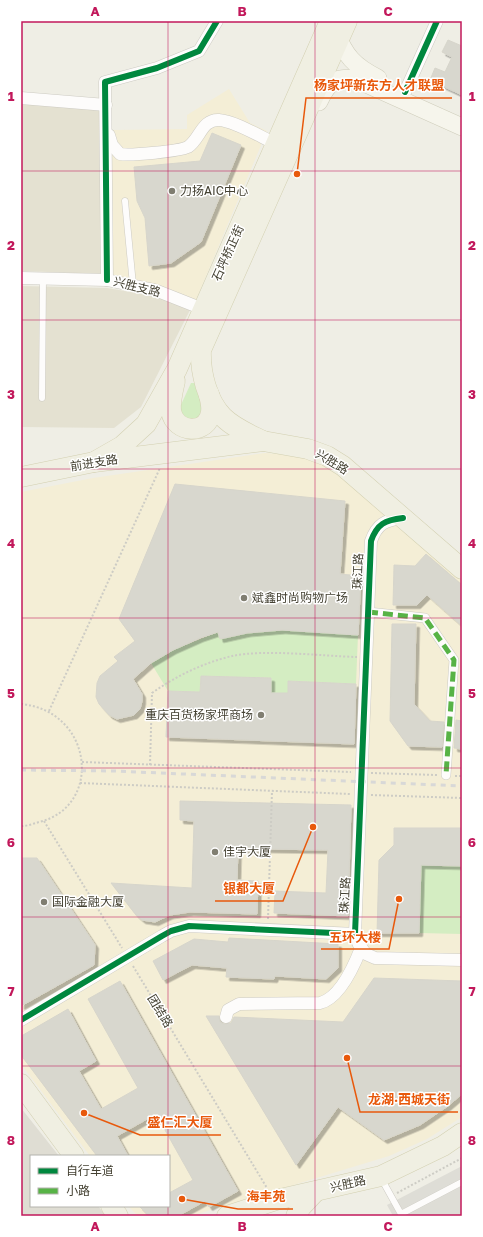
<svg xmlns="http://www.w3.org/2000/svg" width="483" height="1237" font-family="'Golos Text','Noto Sans SC',sans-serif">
  <defs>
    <filter id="shadow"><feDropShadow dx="3.5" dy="3.5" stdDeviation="0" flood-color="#0004"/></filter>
  </defs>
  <rect width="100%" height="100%" fill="#efeee5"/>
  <g fill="#e4e1d1">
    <path d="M21,104l78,6 3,164 -81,-3z"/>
    <path d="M21,286l86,2 47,8 36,14 -49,97 -27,21 -93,-1z"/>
  </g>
  <g fill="#f4eed6">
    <path d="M229,89l21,34 17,8 -71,169 -83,-23 -1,-147 75,-1v-14z"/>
    <path d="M265,453l40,3 16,7 18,10 123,106v538l-35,22 -38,17 -198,60h-53l-10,-10h41v-50h-79l-69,-92v-572l72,-14z"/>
  </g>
  <path fill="#dfddd3" d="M21,1108l38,48h-28v50h67l8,10h-85z"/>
  <g fill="#d4edc2">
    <path d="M191,383h5l11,27 -19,15 -9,-16z"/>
    <path d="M282,630l76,5 -2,49 -68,-3v12h-17v-15l-70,-2 -1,16 -32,-1 -17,-28 22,-13 45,-18 2,7 27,-6z"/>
    <path d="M421,865l41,1v68l-43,-1z"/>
  </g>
  <path fill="#deddd6" d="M462,1166v50h-69l-6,-11z"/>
  <g fill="#d8d7ce" stroke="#d7d5cb" filter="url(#shadow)">
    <path d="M448,40l14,6v49l-32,-15 5,-12 10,4 7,-15 -10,-5z"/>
    <path d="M212,133l29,12 -40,97 -30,21 -22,3 -4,-48 -8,-17 -3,-34 66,-6z"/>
    <path d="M175,484l170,17 -5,73 21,2 -3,59 -76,-5 -35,3 -27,6 -2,-7 -18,6 -27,12 -22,13 -18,16 9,15v7l-2,8 -6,6 -17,4 -8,-4 -10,-11 -3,-7 1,-14 3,-7 18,-15 -4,-4 21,-16 -16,-22z"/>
    <path d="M426,554l36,31v41l-35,-31 -10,10h-24l1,-40 21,1z"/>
    <path d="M392,624h24l-2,80 16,17 14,1 -2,25 -34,-1 -18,-25z"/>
    <path d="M201,676l70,2v15h17v-12l68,3 -2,60 -188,-7 2,-46 32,1z"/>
    <path d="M456,720l6,1v28l-8,-1z"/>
    <path d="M180,801l171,4 -3,111 -74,-3 1,-22 51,2 2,-43 -62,-1v1l-28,-1 -1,31 21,1 -1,33 -67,-2 -20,3 -15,7 -13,-2 -6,-5 -25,-32 81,5 2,-67 -14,-1z"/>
    <path d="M394,828h68v38l-41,-1 -2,68h-42l2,-73 15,-15z"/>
    <path d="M21,858h16l58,87 -1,20 -73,41z"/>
    <path d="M229,938l109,6v24l-12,11 -51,-3 -1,3 -48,-2 1,-9 -35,-3 -29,15 -10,-19 41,-22 34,3z"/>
    <path d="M374,978l88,3v113l-14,12 -28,19 -36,15 -46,-33 -42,58 -90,-149h13l1,6 4,2 7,-1 3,-6 109,5z"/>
    <path d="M120,981l118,210 -29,16 -4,-6 -27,15h-29l-10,-10h30v-13l24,-13 -37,-66 -39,22 11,20h-31l-76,-101 2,-20 45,-26 28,52 -17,10 22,38 37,-21 -50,-89z"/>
  </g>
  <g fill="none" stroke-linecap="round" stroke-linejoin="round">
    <defs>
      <g id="service">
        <path d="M125,201l8,84"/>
        <path d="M42,398l1,-120"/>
        <path d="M381,1178l20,36 61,-32"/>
      </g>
      <path id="pedestrian" d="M368,612l57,6 29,42 -8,115"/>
      <g id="minor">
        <path d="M405,92l32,-71"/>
        <path d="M21,98l85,7"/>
        <path d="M109,135l3,10 8,9c10,2 60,-3 68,-7 12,-8 14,-28 31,-27 16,1 42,17 57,24"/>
        <path d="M21,278l86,2 48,10 48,19"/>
        <path d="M107,280l-2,-198 52,-14 42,-17 18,-30"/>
        <path d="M358,943l8,11 9,4 87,2"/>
        <path d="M226,1017l2,-7 11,-6 81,-1c20,-5 34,-37 41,-55"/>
        <path d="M21,1020l141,-84 9,-5 18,-5 166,8 16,-393c6,-17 14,-21 32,-23"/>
      </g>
      <g id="secondary">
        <path d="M335,30c10,26 19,36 43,48"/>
        <path d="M319,102c8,-17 15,-27 36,-23l107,48"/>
      </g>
      <g id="primary">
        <path d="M175,381c-2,9 -5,20 -4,30 4,23 37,24 40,1 1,-6 -1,-12 -2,-18"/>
        <path d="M263,441c-14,-7 -29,-13 -40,-24 -16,-16 -23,-45 -22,-67l146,-329"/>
        <path d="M94,462l28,-16 24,-22 31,-55 153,-348"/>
        <path d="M21,477l73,-15 169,-21 45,8 19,7 16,10 119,103"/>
        <path d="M21,1084l53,72"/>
        <path d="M111,1206l7,10"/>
        <path d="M227,1216l49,-16 105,-24 62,-30 19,-13"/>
        <path d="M296,1216l5,-9 14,-15"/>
      </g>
    </defs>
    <use href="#service" stroke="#cdcbc3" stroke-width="7"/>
    <use href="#pedestrian" stroke="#cdcbc3" stroke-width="10"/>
    <use href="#minor" stroke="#cdcbc3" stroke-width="13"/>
    <use href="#secondary" stroke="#cfcdbb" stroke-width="18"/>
    <use href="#primary" stroke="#d3d0b1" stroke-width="21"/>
    <g stroke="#cdccc5" stroke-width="2" stroke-dasharray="2 2" stroke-linecap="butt">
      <path d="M21,704c73,7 82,103 18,118 -6,2 -12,4 -18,4"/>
      <path d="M49,711l111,-243"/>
      <path d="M82,762l269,10"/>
      <path d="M150,765l2,-72c24,-17 51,-30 80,-37 33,-7 89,0 125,1"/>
      <path d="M371,773l66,2"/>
      <path d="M455,776h7"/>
      <path d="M80,783l270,11"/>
      <path d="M371,795l91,3"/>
      <path d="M44,821l78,127"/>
      <path d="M268,919l4,-128"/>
      <path d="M133,966l134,222"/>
      <path d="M397,1193l65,-35"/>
    </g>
    <use href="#service" stroke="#fdfcfb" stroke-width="6"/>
    <use href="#pedestrian" stroke="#fdfcfb" stroke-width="9"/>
    <use href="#minor" stroke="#fdfcfb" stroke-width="12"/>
    <use href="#secondary" stroke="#f6f5ec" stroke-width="17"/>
    <use href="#primary" stroke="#f0efe2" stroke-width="20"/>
    <path stroke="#d8d8d7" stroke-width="3" stroke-dasharray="5 5" stroke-linecap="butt" d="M21,770l93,1 348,15"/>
    <path stroke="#57b346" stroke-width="5" stroke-dasharray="10 5" stroke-linecap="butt" d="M368,612l57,6 29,42 -8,115"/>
    <defs>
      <g id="cycleway">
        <path d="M405,92l32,-71"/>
        <path d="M107,280l-2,-198 52,-14 42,-17 18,-30"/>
        <path d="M21,1020l141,-84 9,-5 18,-5 166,8 16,-393c6,-17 14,-21 32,-23"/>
      </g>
    </defs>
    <use href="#cycleway" stroke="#fff" stroke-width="8"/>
    <use href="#cycleway" stroke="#00873e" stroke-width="6"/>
  </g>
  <path fill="none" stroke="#c2185b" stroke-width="1" stroke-opacity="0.55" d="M168,21v1135M315,21v1195M21,171h441M21,320h441M21,469h441M21,618h441M21,768h441M21,917h441M21,1066h441M168,1206v10"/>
  <g fill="#807e71" stroke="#fff" stroke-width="1.5">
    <circle cx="172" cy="191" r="4"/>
    <circle cx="244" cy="598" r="4"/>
    <circle cx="261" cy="715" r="4"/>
    <circle cx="215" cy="852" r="4"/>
    <circle cx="44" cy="902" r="4"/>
  </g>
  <g text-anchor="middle" stroke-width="3" stroke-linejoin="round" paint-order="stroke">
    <g font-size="12" fill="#444132" stroke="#fff" text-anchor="start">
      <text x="180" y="195">力扬AIC中心</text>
      <text x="252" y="602">斌鑫时尚购物广场</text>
      <text x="253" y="719" text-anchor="end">重庆百货杨家坪商场</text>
      <text x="223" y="856">佳宇大厦</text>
      <text x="52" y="906">国际金融大厦</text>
    </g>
    <g font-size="12" fill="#444132" stroke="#fff">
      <text transform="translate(228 253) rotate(-66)" y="4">石坪桥正街</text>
      <text transform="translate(137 287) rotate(14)" y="4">兴胜支路</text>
      <text transform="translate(332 462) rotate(31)" y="4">兴胜路</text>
      <text transform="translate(94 463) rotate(-9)" y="4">前进支路</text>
      <text transform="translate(358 571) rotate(-88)" y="4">珠江路</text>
      <text transform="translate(345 895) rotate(-87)" y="4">珠江路</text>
      <text transform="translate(160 1011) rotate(59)" y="4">团结路</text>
      <text transform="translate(348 1184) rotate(-13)" y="4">兴胜路</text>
    </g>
  </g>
  <path fill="none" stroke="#e8590c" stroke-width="1.5" d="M297 174L306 98H452M313 827L283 901H215M399 899L389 949H321M347 1058L360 1112H458M84 1113L140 1135H221M182 1199L238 1209H293"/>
  <g fill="#e8590c" stroke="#fff" stroke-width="1.5">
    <circle cx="297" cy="174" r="4"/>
    <circle cx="313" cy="827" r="4"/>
    <circle cx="399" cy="899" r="4"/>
    <circle cx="347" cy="1058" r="4"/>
    <circle cx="84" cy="1113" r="4"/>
    <circle cx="182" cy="1199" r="4"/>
  </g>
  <g font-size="13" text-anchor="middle" font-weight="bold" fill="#e8590c" stroke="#fff" stroke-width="3" stroke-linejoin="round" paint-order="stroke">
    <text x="379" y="90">杨家坪新东方人才联盟</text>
    <text x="249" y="893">银都大厦</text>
    <text x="355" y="942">五环大楼</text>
    <text x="409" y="1104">龙湖·西城天街</text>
    <text x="180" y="1127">盛仁汇大厦</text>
    <text x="266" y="1201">海丰苑</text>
  </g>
  <rect width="483" height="1237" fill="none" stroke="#ffffff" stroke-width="44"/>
  <rect x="30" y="1155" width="140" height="52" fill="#ffffff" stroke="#b4b3ad"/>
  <rect x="38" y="1168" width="20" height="6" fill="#00873e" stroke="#b4b3ad"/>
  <text x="66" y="1175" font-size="12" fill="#444132">自行车道</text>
  <rect x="38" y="1188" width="20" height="6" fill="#57b346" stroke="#b4b3ad"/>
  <text x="66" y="1195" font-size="12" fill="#444132">小路</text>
  <rect x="22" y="22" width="439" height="1193" fill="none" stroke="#c2185b" stroke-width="1.5"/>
  <g font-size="13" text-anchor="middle" font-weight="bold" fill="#c2185b">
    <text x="95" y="16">A</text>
    <text x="242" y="16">B</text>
    <text x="388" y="16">C</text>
    <text x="11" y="101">1</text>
    <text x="472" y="101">1</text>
    <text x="11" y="250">2</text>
    <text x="472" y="250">2</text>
    <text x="11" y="399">3</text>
    <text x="472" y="399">3</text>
    <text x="11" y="548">4</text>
    <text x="472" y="548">4</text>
    <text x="11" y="698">5</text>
    <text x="472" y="698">5</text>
    <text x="11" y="847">6</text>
    <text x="472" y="847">6</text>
    <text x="11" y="996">7</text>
    <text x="472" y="996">7</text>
    <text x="11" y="1145">8</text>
    <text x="472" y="1145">8</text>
    <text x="95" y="1231">A</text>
    <text x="242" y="1231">B</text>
    <text x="388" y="1231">C</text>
  </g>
</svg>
